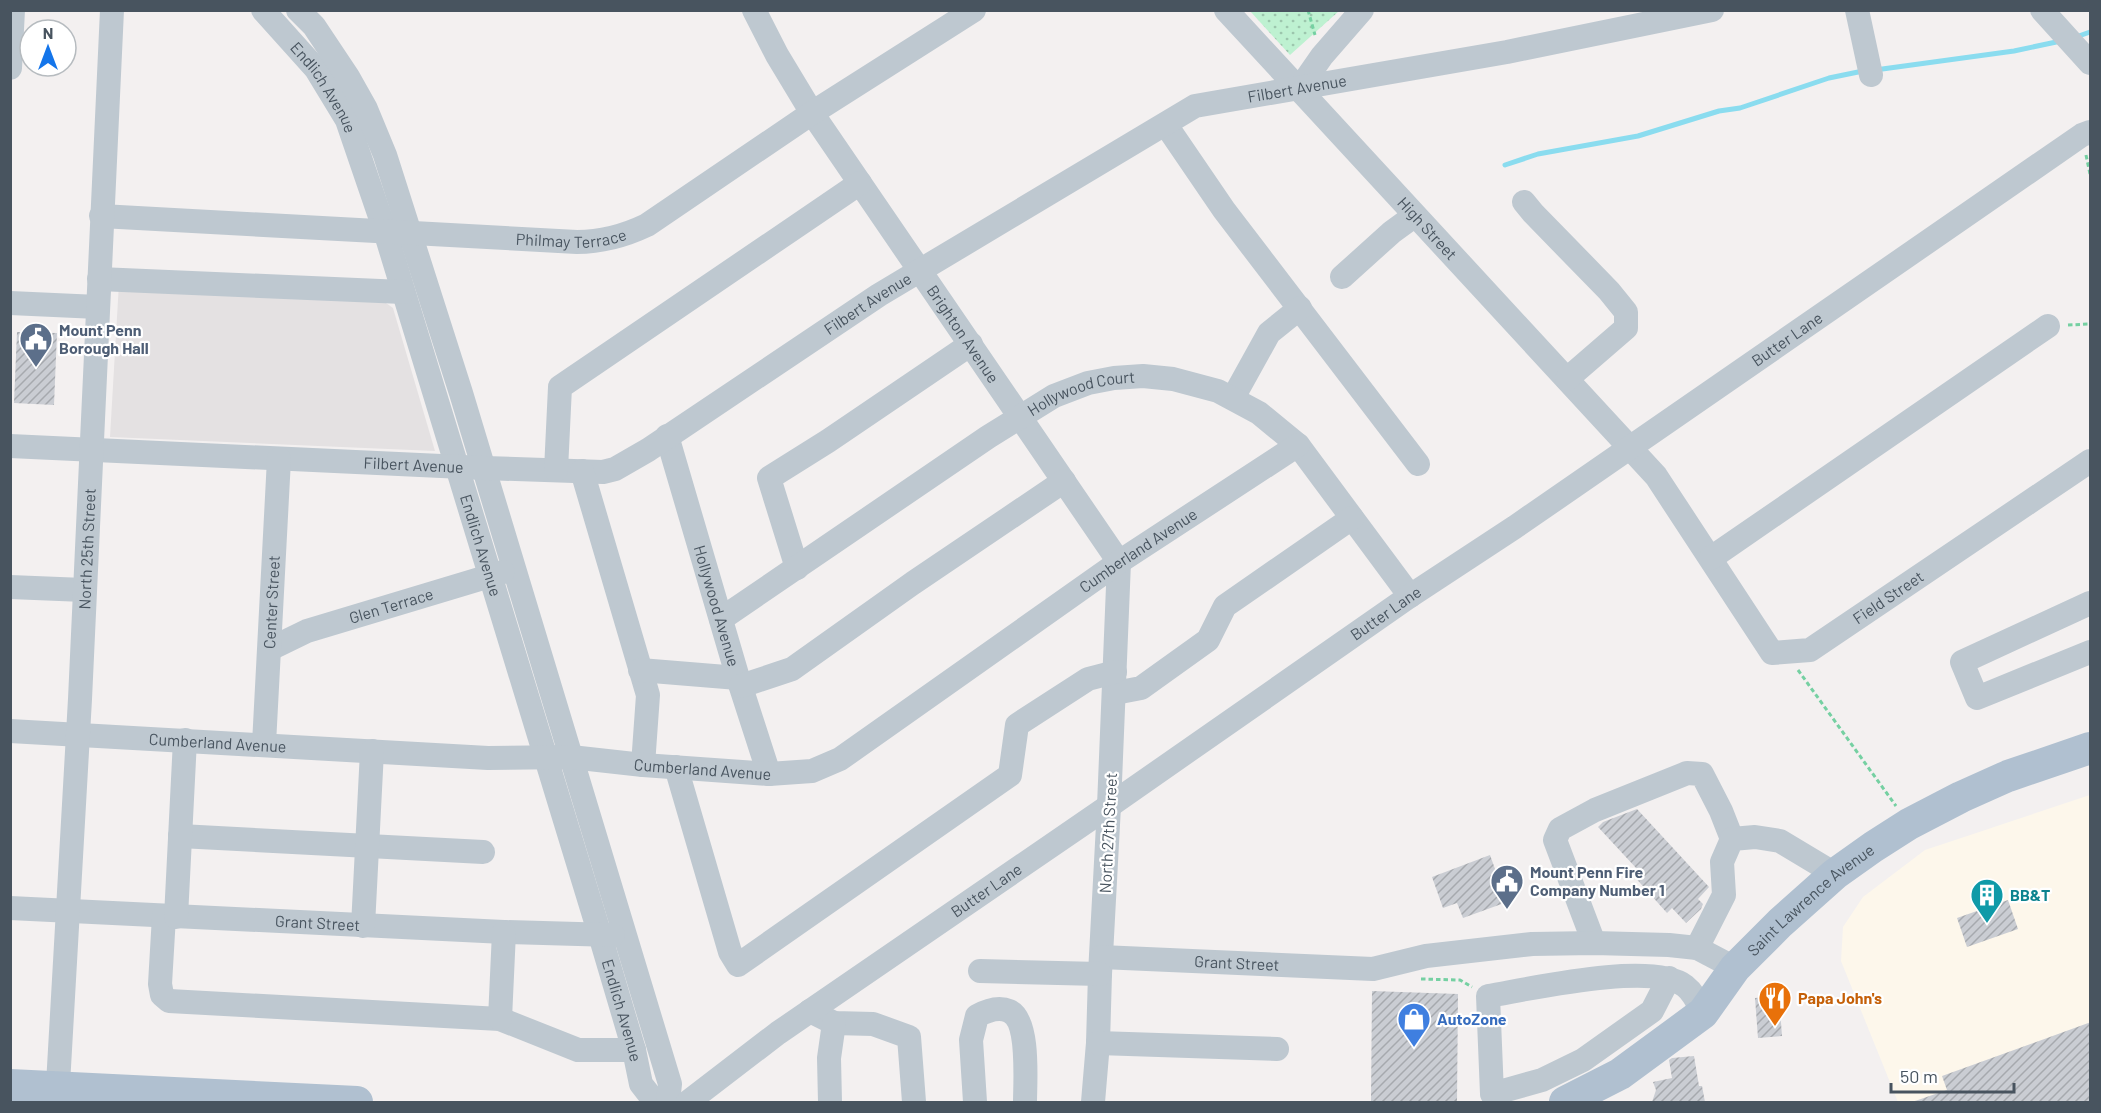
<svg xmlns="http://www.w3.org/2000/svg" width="2101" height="1113" font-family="Barlow,sans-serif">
  <defs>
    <pattern id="park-dots" width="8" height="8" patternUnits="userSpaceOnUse" patternTransform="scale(1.5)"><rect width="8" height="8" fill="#bef1d1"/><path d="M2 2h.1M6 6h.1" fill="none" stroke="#9cc6ad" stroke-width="1.8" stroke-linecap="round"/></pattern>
    <pattern id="building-hatch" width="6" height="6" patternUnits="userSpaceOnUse" patternTransform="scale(1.5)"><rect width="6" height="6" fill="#cacdd3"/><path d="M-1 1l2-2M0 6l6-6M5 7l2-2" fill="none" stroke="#a6a9ae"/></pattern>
  </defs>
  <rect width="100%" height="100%" fill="#f3f0f0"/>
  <path fill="#fdf7eb" d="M2090,795v307h-192l-57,-141 2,-34 20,-30 62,-47z"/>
  <path fill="#e4e1e2" d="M119,283l267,20 7,5 42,143 -325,-14z"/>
  <path fill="url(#park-dots)" d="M1250,11h89l-49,44z"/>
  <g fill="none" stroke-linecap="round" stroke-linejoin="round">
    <g stroke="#8adcef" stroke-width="5">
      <path d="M2076,37l14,-5"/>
      <path d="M1875,70l139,-19 47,-10"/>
      <path d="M1505,165l33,-11 100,-18 81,-25 21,-3 89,-30 34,-7"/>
    </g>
  </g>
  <g fill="url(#building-hatch)">
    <path d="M17,332l40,1 -3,72 -40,-2z"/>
    <path d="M1637,809l72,78 -11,12 5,5 -2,5 -15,14 -14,-15 -5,5 -35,-39 5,-5 -39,-42 5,-5z"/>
    <path d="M1490,855l17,47 -44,16 -6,-15 -14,5 -11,-31z"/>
    <path d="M2008,900l10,29 -51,18 -10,-29z"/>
    <path d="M1372,991l86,3 -1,108h-86z"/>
    <path d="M1779,996l3,40 -24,2 -3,-40z"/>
    <path d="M2091,1022v80h-175l-1,-1 32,-11 -5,-14z"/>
    <path d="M1694,1056l5,30h3l3,16h-53l4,-12 -3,-8 19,-4 -3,-18 3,-2z"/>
  </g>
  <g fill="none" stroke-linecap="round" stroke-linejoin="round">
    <g stroke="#75d0a2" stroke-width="3" stroke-dasharray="4.5 3" stroke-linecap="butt">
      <path d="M1308,10l7,25"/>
      <path d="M2086,155l4,19"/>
      <path d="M2068,325l22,-1"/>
      <path d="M1798,670l98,136"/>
      <path d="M1421,979l39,1 12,7"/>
    </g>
    <g stroke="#bec8d0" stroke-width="24">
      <path id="s1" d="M263,10l53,59 31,51 38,111 215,704 34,115 7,34 14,18"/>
      <path d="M298,10l16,16 34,51 18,32 19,46 76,238 209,691 -2,18"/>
      <path id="s2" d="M754,10l23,45 35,58 307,449 -10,244 -9,168 -2,69 -5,59"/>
      <path id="s3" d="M1226,10l430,466 116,177 38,-3 280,-189"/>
      <path d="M1857,10l14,65"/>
      <path d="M2042,10l48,53"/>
      <path d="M10,68l3,-58"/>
      <path d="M1299,89l23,-33 40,-46"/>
      <path d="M1166,125l58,85 194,254"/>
      <path d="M1524,202l9,11 76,78 17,21v16l-59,51"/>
      <path id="s4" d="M101,216l476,26c25,0 47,-6 70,-17l165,-112 162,-103"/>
      <path d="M1342,277l50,-45 22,-16"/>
      <path d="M99,279l304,13"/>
      <path d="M10,303l88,4"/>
      <path d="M1233,398l36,-65 31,-25"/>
      <path id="s5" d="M667,436l71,242 31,96"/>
      <path id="s6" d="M10,446l474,22 119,4 12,-3 33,-19 231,-155 316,-189 312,-54 205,-42"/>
      <path d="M556,470l4,-83 300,-204"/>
      <path d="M582,471l66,224 -5,70"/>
      <path d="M1711,558l337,-232"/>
      <path d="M797,568l-28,-90 59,-37 143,-97"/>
      <path d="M10,587l74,3"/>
      <path d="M2090,603l-128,59 15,36 113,-46"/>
      <path id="s7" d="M721,619l267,-182 66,-41 34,-13 26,-5 29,-2 30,3 45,12 41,22 39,32 112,151"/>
      <path id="s8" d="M270,649l37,-18 196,-59"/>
      <path d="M640,670l98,8"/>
      <path d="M741,686l51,-17 121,-86 151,-102"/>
      <path d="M1115,693l26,-5 67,-48 17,-34 127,-88"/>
      <path id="s9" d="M10,731l478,27 83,-1 72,8 126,9 43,-3 28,-12 279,-197 179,-117"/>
      <path id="s10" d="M264,744l15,-285"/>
      <path d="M676,767l54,185 8,13 272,-190 7,-50 71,-46 27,-7"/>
      <path d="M180,836l303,16"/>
      <path id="s11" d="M10,908l494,24 109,3"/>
      <path d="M164,916l-4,68 2,11 7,6 331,18 78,31h56"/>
      <path d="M176,917l9,-177"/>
      <path d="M363,926l9,-175"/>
      <path d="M1594,943l-39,-103 5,-11 35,-19 92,-37 15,1 19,37 11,28"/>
      <path d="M1697,948l27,-53 -2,-33 10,-23 23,-2 25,4 55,33"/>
      <path id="s12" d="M1101,957l272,12 53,-13 106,-12 62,-1 75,2 28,3 38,20"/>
      <path d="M980,971l120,3"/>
      <path d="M1669,978l-17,33 -69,49 -41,20 -50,14 -4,-98c42,-7 164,-35 197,-10 9,7 13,17 18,27"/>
      <path d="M810,1011l24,12 39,1 36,13 5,65"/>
      <path d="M500,1019l4,-87"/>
      <path d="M1098,1043l179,6"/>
      <path id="s13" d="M57,1102l23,-403 32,-689"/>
      <path id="s14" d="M688,1102l90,-69 331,-227 301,-210 105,-69 567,-392 8,-3"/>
      <path d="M830,1102l-1,-44 5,-35"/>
      <path d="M975,1102l-4,-62 6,-24c9,-5 21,-10 32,-5 21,9 16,72 16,91"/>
    </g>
    <g stroke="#b0c0d0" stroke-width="32">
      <path d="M10,1085l347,17"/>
      <path id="s15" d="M1565,1102l55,-28 83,-61 32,-45 45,-45 55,-49 38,-27 36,-23 52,-27 47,-21 82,-28"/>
    </g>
  </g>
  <defs>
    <symbol id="civic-pin" viewBox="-11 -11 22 30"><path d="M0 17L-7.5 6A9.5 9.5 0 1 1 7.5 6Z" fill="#5c6f8a" stroke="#fff"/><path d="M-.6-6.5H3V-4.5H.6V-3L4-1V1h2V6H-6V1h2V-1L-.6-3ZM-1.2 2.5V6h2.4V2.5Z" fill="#fff"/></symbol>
    <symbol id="building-pin" viewBox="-11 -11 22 30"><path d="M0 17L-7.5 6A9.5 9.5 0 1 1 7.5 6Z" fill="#0f9aa8" stroke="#fff"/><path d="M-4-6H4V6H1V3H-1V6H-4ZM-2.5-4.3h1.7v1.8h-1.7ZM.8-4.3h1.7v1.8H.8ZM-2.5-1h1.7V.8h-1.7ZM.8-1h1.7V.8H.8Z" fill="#fff"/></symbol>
    <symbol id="restaurant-pin" viewBox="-11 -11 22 30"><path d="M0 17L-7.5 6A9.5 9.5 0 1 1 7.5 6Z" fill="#e8710a" stroke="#fff"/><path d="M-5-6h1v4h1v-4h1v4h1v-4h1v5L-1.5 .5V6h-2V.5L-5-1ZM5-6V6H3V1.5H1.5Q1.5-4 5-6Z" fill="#fff"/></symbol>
    <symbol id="shop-pin" viewBox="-11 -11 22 30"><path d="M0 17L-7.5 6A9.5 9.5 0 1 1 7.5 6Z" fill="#3f7fe0" stroke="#fff"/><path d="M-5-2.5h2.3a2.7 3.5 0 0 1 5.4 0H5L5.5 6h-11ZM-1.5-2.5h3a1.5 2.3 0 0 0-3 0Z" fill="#fff"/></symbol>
  </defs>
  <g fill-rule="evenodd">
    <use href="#civic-pin" x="17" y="320" width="38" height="52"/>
    <use href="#civic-pin" x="1488" y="862" width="38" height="52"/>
    <use href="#building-pin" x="1968" y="876" width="38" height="52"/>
    <use href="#restaurant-pin" x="1756" y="979" width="38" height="52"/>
    <use href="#shop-pin" x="1395" y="1000" width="38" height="52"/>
  </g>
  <g text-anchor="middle" stroke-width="4.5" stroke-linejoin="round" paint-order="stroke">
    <g font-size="16" fill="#48545f" stroke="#fff">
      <text dy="6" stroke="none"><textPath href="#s1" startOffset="99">Endlich Avenue</textPath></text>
      <text dy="6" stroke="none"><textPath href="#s6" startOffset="1394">Filbert Avenue</textPath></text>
      <text dy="6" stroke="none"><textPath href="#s3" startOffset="297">High Street</textPath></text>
      <text dy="6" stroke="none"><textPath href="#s4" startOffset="471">Philmay Terrace</textPath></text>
      <text dy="6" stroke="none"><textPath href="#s6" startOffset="908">Filbert Avenue</textPath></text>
      <text dy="6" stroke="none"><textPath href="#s2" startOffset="386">Brighton Avenue</textPath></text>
      <text dy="6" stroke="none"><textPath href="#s14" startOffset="1338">Butter Lane</textPath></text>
      <text dy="6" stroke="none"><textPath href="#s7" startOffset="428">Hollywood Court</textPath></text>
      <text dy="6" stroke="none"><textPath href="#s6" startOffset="404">Filbert Avenue</textPath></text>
      <text dy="6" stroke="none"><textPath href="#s1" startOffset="585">Endlich Avenue</textPath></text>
      <text dy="6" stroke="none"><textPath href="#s13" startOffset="554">North 25th Street</textPath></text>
      <text dy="6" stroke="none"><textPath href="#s9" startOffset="1198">Cumberland Avenue</textPath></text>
      <text dy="6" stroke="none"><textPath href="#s3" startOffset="978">Field Street</textPath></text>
      <text dy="6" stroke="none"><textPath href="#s10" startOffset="142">Center Street</textPath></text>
      <text dy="6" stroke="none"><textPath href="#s8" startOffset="129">Glen Terrace</textPath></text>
      <text dy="6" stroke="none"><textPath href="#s5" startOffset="177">Hollywood Avenue</textPath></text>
      <text dy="6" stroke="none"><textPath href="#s14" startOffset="852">Butter Lane</textPath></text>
      <text dy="6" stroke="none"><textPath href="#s9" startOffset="208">Cumberland Avenue</textPath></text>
      <text dy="6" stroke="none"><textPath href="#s9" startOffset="694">Cumberland Avenue</textPath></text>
      <text transform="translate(1108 833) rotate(-87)" y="6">North 27th Street</text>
      <text dy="6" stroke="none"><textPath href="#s14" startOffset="366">Butter Lane</textPath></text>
      <text dy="6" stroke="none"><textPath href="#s15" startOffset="322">Saint Lawrence Avenue</textPath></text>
      <text dy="6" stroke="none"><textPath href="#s11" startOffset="308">Grant Street</textPath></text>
      <text dy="6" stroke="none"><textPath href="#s12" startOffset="136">Grant Street</textPath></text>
      <text dy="6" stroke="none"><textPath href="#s1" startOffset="1071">Endlich Avenue</textPath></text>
    </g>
    <g font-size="16" font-weight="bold" fill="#4e5e75" stroke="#fff" text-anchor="start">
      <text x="59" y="336">Mount Penn<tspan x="59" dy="18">Borough Hall</tspan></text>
      <text x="1530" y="878">Mount Penn Fire<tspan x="1530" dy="18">Company Number 1</tspan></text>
    </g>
    <g font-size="16" font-weight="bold" fill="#0d838f" stroke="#fff" text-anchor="start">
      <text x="2010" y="901">BB&amp;T</text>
    </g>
    <g font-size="16" font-weight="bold" fill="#c56008" stroke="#fff" text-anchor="start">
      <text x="1798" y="1004">Papa John's</text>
    </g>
    <g font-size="16" font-weight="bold" fill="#366cbe" stroke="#fff" text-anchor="start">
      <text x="1437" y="1025">AutoZone</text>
    </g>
  </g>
  <rect width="2101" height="1113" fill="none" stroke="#48545f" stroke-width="24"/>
  <g transform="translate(48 48)"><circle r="28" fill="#ffffff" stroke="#b6bbbf" stroke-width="1.5"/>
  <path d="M0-4.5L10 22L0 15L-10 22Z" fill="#1475ea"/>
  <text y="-9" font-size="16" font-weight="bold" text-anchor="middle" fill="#48545f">N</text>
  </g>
  <path d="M1891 1083v9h123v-9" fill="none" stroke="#48545f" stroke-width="3"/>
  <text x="1900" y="1083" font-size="18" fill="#48545f" stroke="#ffffff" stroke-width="4.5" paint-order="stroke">50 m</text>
</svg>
